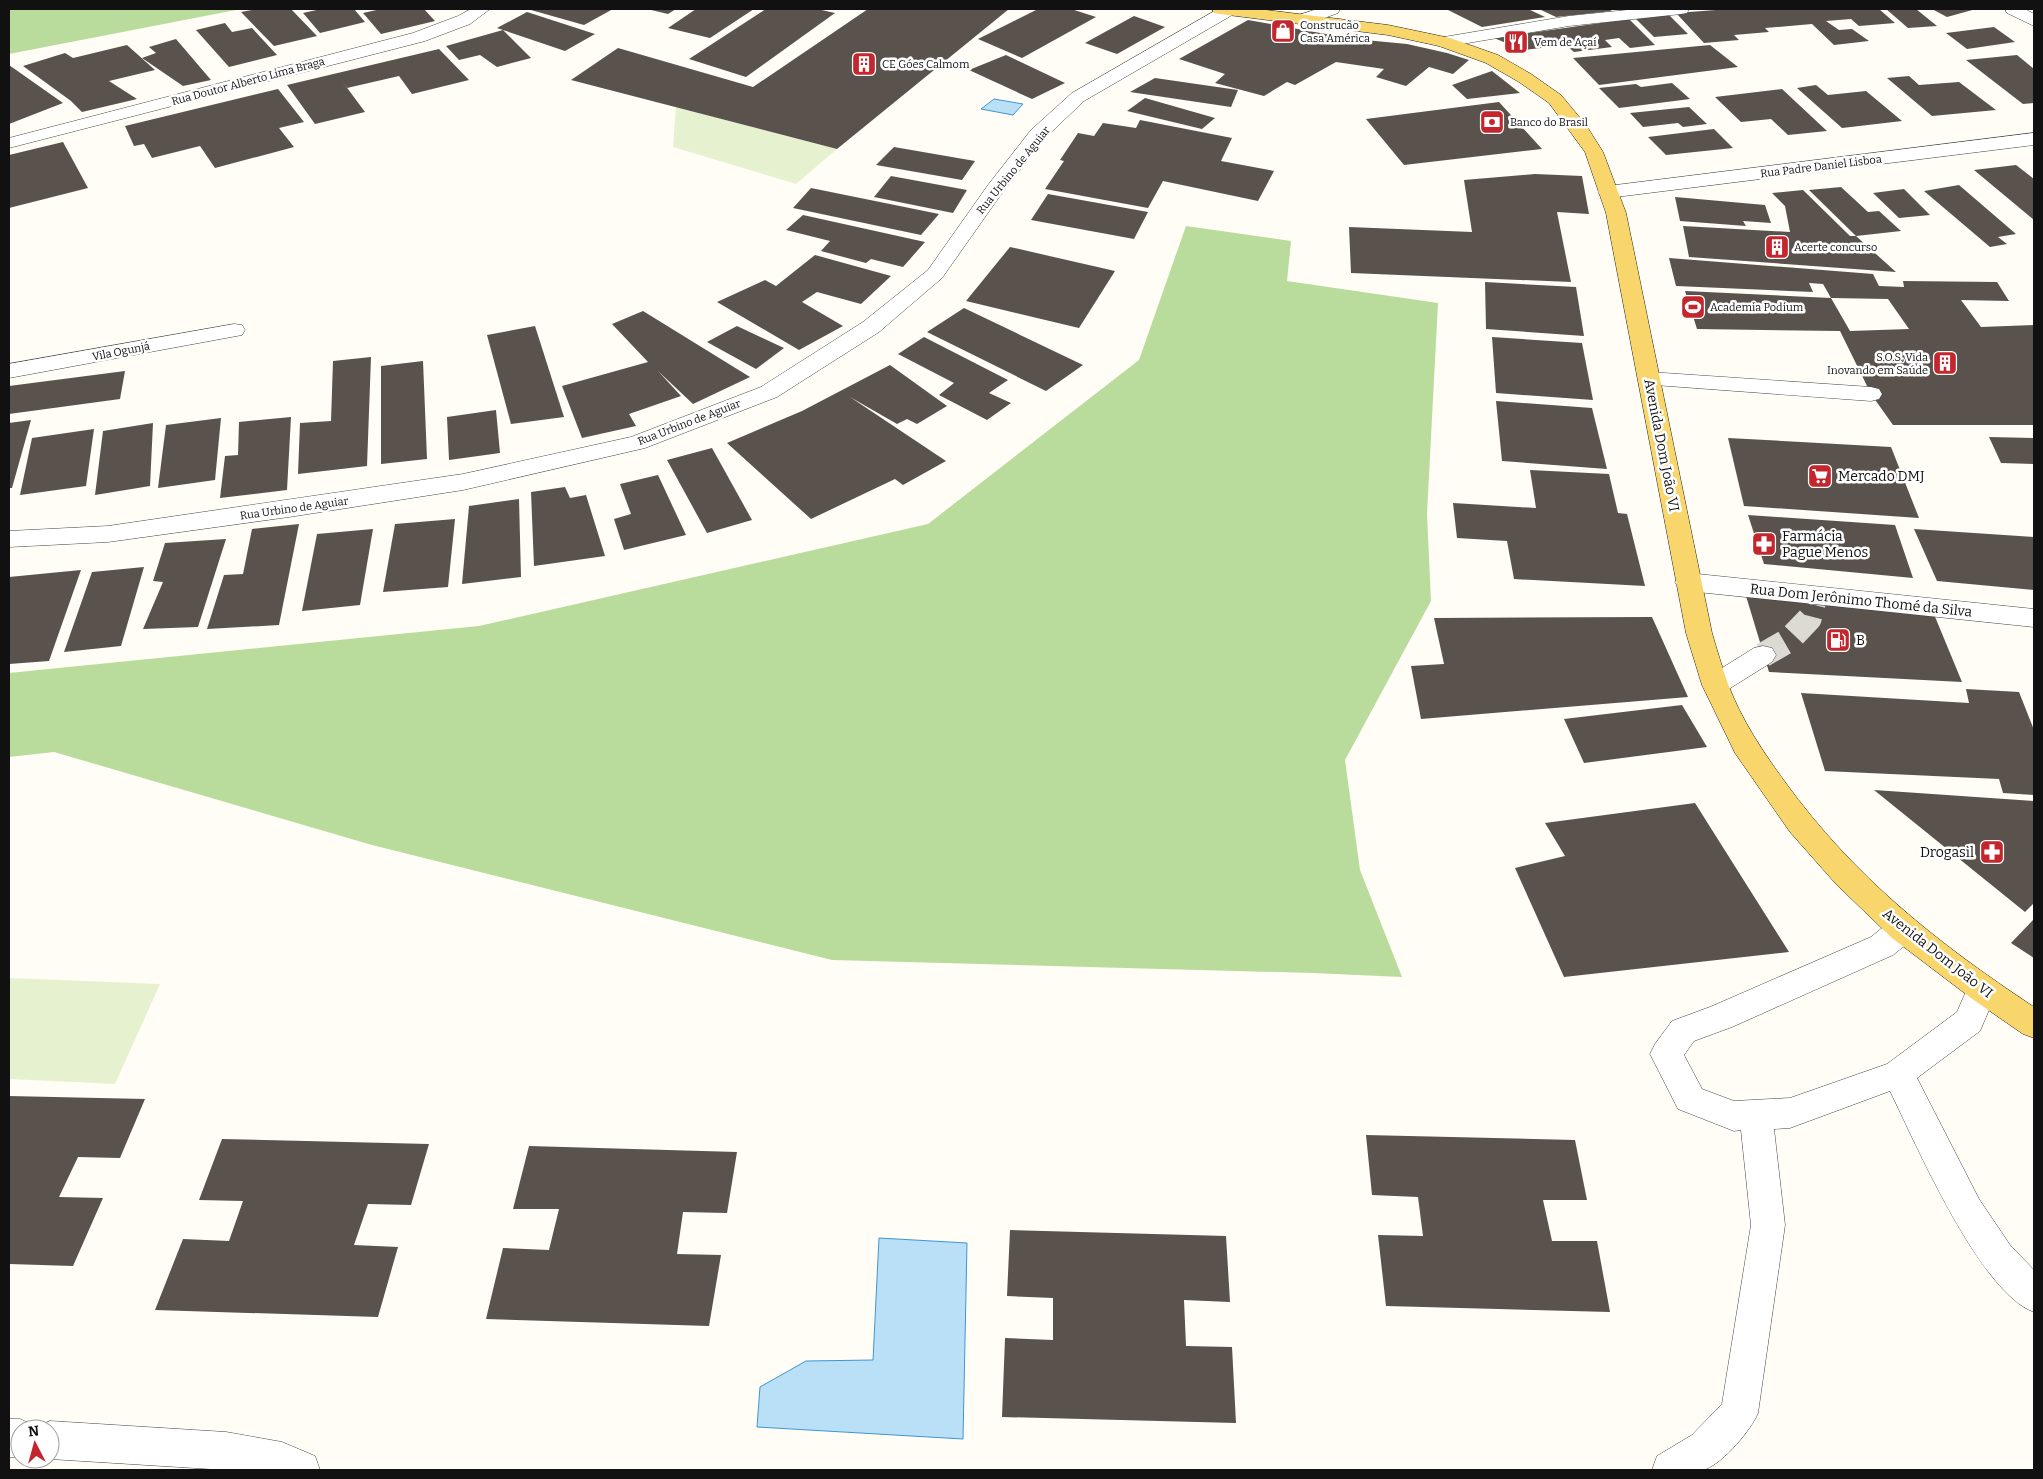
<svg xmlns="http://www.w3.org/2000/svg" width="2043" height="1479" font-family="Bitter,serif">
  <rect width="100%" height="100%" fill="#fffdf5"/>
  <g fill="#b9dc9c">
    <path d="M9,9h232l-232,45z"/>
    <path d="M1186,226l105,15 -4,40 151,22 -11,211 4,87 -86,159 15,110 42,107 -89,-4 -481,-13 -460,-115 -318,-93 -45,5v-84l470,-47 449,-102 211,-164z"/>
  </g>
  <g fill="#e6f2cf">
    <path d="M676,107l161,42 -41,35 -123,-37z"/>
    <path d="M9,978l151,6 -45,100 -106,-5z"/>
  </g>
  <g fill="#b9e0f7" stroke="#3f96cf">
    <path d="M994,99l29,5 -10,11 -32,-6z"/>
    <path d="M879,1238l88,5 -4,196 -206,-12 3,-40 46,-26 67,-1z"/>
  </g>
  <g fill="#5a524d" fill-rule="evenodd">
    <path d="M257,9h34l26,27 -43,10 -33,-34z"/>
    <path d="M321,9h33l11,13 -45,11 -17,-20z"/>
    <path d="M381,9h43l11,12 -54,13 -18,-21z"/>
    <path d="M534,9h79l-29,16 -53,-15z"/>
    <path d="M647,9h29l-8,5z"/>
    <path d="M696,9h58l-44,29 -42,-10z"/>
    <path d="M766,9h51l18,4 -89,64 -57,-18z"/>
    <path d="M868,9h141l-172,140 -266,-69 47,-32 135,39z"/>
    <path d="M1038,9h33l25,8 -74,41 -44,-19z"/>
    <path d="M1446,9h82l17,8 -63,10z"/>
    <path d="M1539,9h69l4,2 -56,6z"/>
    <path d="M1729,9h150l16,14 -36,3 -8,-7 -25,2 13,9 13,-1 17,12 -35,4 -22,-21 -47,4 4,4 -35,3 5,5 -35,3 -28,-30z"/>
    <path d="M1886,9h30l21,17 -29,2z"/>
    <path d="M1932,9h44l-29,8z"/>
    <path d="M527,12l68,22 -30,17 -62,-21 28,28 -34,9 -17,-12 -21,5 -13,-14 57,-16 -6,-2z"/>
    <path d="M1669,15l19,19 -34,3 -19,-19z"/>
    <path d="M1134,16l31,11 -48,27 -32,-11z"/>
    <path d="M1629,19l26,26 -25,3 -11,-10 -14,2 7,7 -38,5 -8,-7 -43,5 -29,-12z"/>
    <path d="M1248,20l106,19 53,5 40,9 22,7 -16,14 -24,-7 -23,19 -30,-9 8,-8 -48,-7 -41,23 -8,-3 -23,14 -49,-13 10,-9 -46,-15z"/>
    <path d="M225,23l7,9 20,-4 25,27 -48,12 -33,-37z"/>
    <path d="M1994,27l21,15 -48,7 -21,-16z"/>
    <path d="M176,39l35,41 -28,6 -41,-28 14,-5 -7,-6z"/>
    <path d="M127,45l28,25 -46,11 28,18 -55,13 -11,-11 -48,-35 42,-13 8,5z"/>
    <path d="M1710,45l28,22 -139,18 -26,-27z"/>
    <path d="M439,49l30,31 -57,14 -13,-18 -52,12 -5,-7 23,31 -50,12 -28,-39z"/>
    <path d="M1006,55l59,28 -33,16 -63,-29z"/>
    <path d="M2017,55l17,14v34l-11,1 -57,-44z"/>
    <path d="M9,65l54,38 -54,21z"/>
    <path d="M1492,71l28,22 -53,6 -15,-14z"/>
    <path d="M1909,76l10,9 40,-3 37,28 -64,6 -45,-38z"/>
    <path d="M1155,78l83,12 -7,17 -101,-15z"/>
    <path d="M1672,83l18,16 -71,9 -20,-20 37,-4 5,3z"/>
    <path d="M1816,85l12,10 38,-4 36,30 -60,7 -45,-40z"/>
    <path d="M278,89l26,33 -25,6 15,19 -79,21 -15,-22 -48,12 -8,-14 -10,2 -9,-20z"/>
    <path d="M1782,89l45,42 -39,4 -17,-16 -30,3 -26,-25z"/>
    <path d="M1145,98l70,20 -13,11 -75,-18z"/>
    <path d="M1499,102l43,47 -138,16 -38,-46z"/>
    <path d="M1689,107l18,17 -24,3 -5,-4 -35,4 -13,-14z"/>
    <path d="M1140,120l92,18 -11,23 53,10 -16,30 -95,-20 -15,27 -103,-19 19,-28 -4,-1 18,-27 16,3 9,-13 33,5z"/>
    <path d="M1714,129l19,19 -67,7 -18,-18z"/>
    <path d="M63,142l25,46 -79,20v-53z"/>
    <path d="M894,147l81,14 -13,19 -86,-15z"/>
    <path d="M2016,165l18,14v41l-60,-50z"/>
    <path d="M1535,174l47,2 7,38 -32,-2 14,70 -220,-9 -2,-46 123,5 -8,-52z"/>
    <path d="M891,176l76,14 -14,23 -79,-16z"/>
    <path d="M1959,185l57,49 -18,3 9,7 -17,3 -66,-56z"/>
    <path d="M1841,187l27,25 11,-1 22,20 -45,5 -47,-46z"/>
    <path d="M811,188l128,26 -18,21 -128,-27z"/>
    <path d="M1904,189l26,26 -31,3 -26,-25z"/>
    <path d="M1803,190l47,46h6l40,36 -207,-15 -6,-31 107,6 -5,-26 -13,-13z"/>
    <path d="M1048,194l100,18 -14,27 -103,-19z"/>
    <path d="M1675,197l90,8 6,18 -28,-2 3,5 -66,-5z"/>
    <path d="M803,215l122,27 -22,25 -32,-8 -5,4 -45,-12 9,-10 -44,-11z"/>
    <path d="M1010,247l105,24 -36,57 -113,-27z"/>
    <path d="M815,255l76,21 -30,28 -44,-12 -15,10 41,24 -44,24 -82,-48 48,-22 11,6z"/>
    <path d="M1669,258l204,16 6,12 25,1 -1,-6 94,1 12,19 -48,-1 20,27 53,-2v100h-141l-22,-31 -31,-63 -143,-2 -12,-38 146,7 -8,-14 -14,-1 4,9 -137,-6zM1831,298l57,1 21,30 -59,2z"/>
    <path d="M1485,282l91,5 8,49 -98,-7z"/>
    <path d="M964,308l119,57 -37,26 -119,-59z"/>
    <path d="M643,311l107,66 -57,27 -35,-33 23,25 -52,18 7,12 -54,12 -20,-52 86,-24 -36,-38z"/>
    <path d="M535,326l29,91 -53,7 -24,-89z"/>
    <path d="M737,326l47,22 -28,21 -49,-27z"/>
    <path d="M924,337l84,43 -19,13 22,10 -24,17 -48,-25 15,-12 -56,-29z"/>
    <path d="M1492,337l90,6 11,57 -97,-7z"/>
    <path d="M371,357l-4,109 -69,8 2,-51 31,-2 2,-60z"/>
    <path d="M423,361l4,98 -46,5v-98z"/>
    <path d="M890,365l57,41 -30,18 -10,-5 -10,5 -47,-27 96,64 -43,24 -8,-6 -84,40 -84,-76 75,-32z"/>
    <path d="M125,371l-5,28 -111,15v-28z"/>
    <path d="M1496,401l96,7 15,61 -105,-8z"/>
    <path d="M496,410l4,43 -51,7 -2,-43z"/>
    <path d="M291,417l-4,73 -67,8 5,-42 13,-1 1,-33z"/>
    <path d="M221,418l-6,62 -57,8 8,-63z"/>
    <path d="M31,420l-19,68h-3v-65z"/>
    <path d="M153,423l-3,63 -55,9 8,-64z"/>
    <path d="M94,429l-8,57 -66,9 12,-57z"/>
    <path d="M1989,437l45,1v26l-33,-1z"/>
    <path d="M1728,438l163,9 28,71 -175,-12z"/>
    <path d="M712,448l40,72 -45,13 -40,-73z"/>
    <path d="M1530,470l79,4 9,39 9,1 18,72 -131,-7 -7,-38 -50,-3 -4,-35 83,5z"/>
    <path d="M658,475l28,60 -62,15 -10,-31 17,-5 -11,-30z"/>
    <path d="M565,487l5,11 16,-3 19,61 -71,10 -3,-74z"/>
    <path d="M519,499l2,78 -59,7 7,-78z"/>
    <path d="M1748,515l147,10 18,53 -149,-14z"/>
    <path d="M455,519l-7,68 -65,5 12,-68z"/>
    <path d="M299,524l-20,101 -72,4 17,-54 19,-1 9,-45z"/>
    <path d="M373,529l-13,76 -58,6 15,-77z"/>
    <path d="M1914,529l120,8v53l-97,-9z"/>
    <path d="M226,539l-28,88 -55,2 20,-47 -10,-1 12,-38z"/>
    <path d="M144,567l-23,79 -57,6 28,-80z"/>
    <path d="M81,570l-32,91 -40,3v-87z"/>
    <path d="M1746,596l185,11 31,75 -193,-10z"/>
    <path d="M1652,617l36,80 -267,22 -10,-53 33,-2 -10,-46z"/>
    <path d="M1966,689l53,3 15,38v65l-31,-2 -4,-14 -174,-8 -24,-78 168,10z"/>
    <path d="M1682,705l25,42 -123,16 -20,-44z"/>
    <path d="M1874,790l160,11v102l-9,9z"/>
    <path d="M1695,803l94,149 -225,25 -49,-109 50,-12 -20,-33z"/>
    <path d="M2034,919v39l-23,-15z"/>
    <path d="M9,1096l136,3 -25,59 -42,-1 -19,40 44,1 -30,68 -64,-2z"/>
    <path d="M1366,1135l209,5 12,60h-44l9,41h45l13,71 -224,-6 -8,-71 45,1 -5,-39 -46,-2z"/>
    <path d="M222,1139l207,5 -18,61 -43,-1 -14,41 44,2 -20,70 -223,-7 28,-71 46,2 14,-40 -44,-1z"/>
    <path d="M529,1146l208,6 -10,61 -44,-1 -6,42 44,1 -12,71 -223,-7 17,-71 46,2 10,-41h-46z"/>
    <path d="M1010,1230l216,6 4,66 -46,-2 2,46 46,1 4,76 -234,-6 3,-79 48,2v-42l-46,-2z"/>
  </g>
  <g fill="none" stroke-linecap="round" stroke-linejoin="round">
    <path stroke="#dbdad3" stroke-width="25" stroke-dasharray="25 12" stroke-linecap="butt" d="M1763,655l26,-15 20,-21 5,-19"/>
    <defs>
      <g id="minor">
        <path d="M471,9h19l-20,15 -45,17 -416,107v-10l404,-105 45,-17z"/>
        <path d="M1218,9l18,1 -2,4 -150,87 -39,37 -43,55 -60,85 -63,54 -102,65 -132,51 -182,42 -174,27 -181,25 -99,5v-16l99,-5 355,-52 168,-37 130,-50 102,-65 65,-52 60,-85 43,-55 41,-37z"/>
        <path d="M1317,9h23l-2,4 -27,10h-12l-2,-4 2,-4z"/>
        <path d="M1637,9h52l-2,4 -6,1 -112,12 -125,21 -6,-1 -3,-4 3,-4 6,-1 125,-21z"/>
        <path d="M2005,9h20l9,5v12l-27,-13z"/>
        <path d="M2034,133v12l-426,53 -7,-2 -3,-4 3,-4 7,-2z"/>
        <path d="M234,324l8,1 3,5 -3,5 -233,43v-14z"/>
        <path d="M1649,372l222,15 8,2 3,5 -3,5 -8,2 -230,-17 -3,-5 3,-5z"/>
        <path d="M1688,573l346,36v18l-346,-36 -9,-3 -4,-6 4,-6z"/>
        <path d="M1763,646l9,2 4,7 -4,7 -48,30 -9,3 -9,-3 -4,-7 4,-7 48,-30z"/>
        <path d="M1903,917l11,3 4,9 -4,9 -21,17 -161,72 -38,14 -10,14 18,34 32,12 56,-3 97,-34 70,-52 14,-32 11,-4 11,4 5,9 -18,42 -63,47 62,121 31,46 24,25v42c-54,-19 -118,-168 -144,-221l-100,37 -16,1 11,96 -27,188c-7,17 -34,49 -52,56 -8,4 -43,1 -54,1l5,-14 35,-21 30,-31 29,-179 -10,-95 -7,1 -56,-22 -28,-55 5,-10 17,-23 38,-14 161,-70 21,-17z"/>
        <path d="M9,1419h11l13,6 2,4h-15v28h-11z"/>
        <path d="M50,1421l176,11 56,10 33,14 5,14h-93l-177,-11v-30h-14l1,-2z"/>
      </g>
      <path id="major" d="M1212,9h46l130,16 62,13 48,17 33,19 30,21 25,30 17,27 23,61 86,420c5,17 10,34 16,51 13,35 35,68 57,98 69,95 152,161 249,225v31l-11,-4 -52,-36 -79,-60 -56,-54 -46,-52 -55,-79 -33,-68 -16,-52 -80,-420 -21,-61 -36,-49 -30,-21 -33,-19 -47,-17 -51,-11 -168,-21 -6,-1z"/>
    </defs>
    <use href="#minor" stroke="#444" stroke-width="1"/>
    <use href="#major" stroke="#222" stroke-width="1"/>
    <use href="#minor" fill="#fff" fill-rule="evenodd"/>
    <use href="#major" fill="#f9d66b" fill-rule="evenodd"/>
  </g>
  <defs>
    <symbol id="shop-square" viewBox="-11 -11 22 22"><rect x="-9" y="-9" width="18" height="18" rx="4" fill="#c4262e" stroke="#fff"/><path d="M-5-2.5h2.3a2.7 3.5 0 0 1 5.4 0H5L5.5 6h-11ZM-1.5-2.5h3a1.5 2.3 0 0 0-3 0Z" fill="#fff"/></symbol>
    <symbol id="restaurant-square" viewBox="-11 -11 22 22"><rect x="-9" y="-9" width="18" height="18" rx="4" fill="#c4262e" stroke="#fff"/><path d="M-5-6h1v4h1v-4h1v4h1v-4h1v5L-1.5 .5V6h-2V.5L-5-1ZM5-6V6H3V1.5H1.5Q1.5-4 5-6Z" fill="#fff"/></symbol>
    <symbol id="building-square" viewBox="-11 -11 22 22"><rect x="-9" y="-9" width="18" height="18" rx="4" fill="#c4262e" stroke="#fff"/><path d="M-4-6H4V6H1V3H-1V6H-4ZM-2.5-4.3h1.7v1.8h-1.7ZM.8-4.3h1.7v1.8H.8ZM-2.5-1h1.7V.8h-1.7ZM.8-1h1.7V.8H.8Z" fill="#fff"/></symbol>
    <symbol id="bank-square" viewBox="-11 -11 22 22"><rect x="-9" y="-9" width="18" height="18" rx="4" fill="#c4262e" stroke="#fff"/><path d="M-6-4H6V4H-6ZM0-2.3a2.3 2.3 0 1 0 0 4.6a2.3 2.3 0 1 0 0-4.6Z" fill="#fff"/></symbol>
    <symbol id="stadium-square" viewBox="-11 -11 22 22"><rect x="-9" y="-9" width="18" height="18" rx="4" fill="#c4262e" stroke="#fff"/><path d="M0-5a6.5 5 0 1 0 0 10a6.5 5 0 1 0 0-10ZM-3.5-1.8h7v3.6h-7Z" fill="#fff"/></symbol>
    <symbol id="supermarket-square" viewBox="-11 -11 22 22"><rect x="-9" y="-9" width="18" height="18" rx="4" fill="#c4262e" stroke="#fff"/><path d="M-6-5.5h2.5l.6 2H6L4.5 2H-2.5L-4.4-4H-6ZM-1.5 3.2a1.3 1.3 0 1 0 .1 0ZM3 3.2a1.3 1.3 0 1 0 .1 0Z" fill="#fff"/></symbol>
    <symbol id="pharmacy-square" viewBox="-11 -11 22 22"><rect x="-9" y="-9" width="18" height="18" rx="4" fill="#c4262e" stroke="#fff"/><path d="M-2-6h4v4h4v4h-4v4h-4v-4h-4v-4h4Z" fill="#fff"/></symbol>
    <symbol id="fuel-square" viewBox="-11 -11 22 22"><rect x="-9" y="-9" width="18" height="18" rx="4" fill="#c4262e" stroke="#fff"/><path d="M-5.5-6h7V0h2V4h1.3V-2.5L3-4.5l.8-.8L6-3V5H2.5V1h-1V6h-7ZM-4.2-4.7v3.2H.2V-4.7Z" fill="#fff"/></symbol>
  </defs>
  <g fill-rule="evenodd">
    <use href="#shop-square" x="1269" y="17" width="28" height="28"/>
    <use href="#restaurant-square" x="1502" y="28" width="28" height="28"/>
    <use href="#building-square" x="850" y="50" width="28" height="28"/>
    <use href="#bank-square" x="1478" y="108" width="28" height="28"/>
    <use href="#building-square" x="1763" y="233" width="28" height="28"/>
    <use href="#stadium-square" x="1679" y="293" width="28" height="28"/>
    <use href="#building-square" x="1931" y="349" width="28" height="28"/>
    <use href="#supermarket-square" x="1806" y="462" width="28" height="28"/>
    <use href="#pharmacy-square" x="1750" y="530" width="28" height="28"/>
    <use href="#fuel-square" x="1824" y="626" width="28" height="28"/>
    <use href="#pharmacy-square" x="1978" y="838" width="28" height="28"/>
  </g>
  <g text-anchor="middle" stroke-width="5" stroke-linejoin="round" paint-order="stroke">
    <g font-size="11" fill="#111" stroke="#fff" text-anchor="start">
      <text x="1300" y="29">Construcão<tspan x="1300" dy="13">Casa América</tspan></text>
      <text x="1534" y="46">Vem de Açaí</text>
      <text x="882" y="68">CE Góes Calmom</text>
      <text x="1510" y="126">Banco do Brasil</text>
      <text x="1794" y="251">Acerte concurso</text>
      <text x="1710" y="311">Academia Podium</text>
      <text x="1928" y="361" text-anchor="end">S.O.S. Vida<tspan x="1928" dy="13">Inovando em Saúde</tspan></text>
    </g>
    <g font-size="11" fill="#111" stroke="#fff">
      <text transform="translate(248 81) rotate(-15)" y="4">Rua Doutor Alberto Lima Braga</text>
      <text transform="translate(1821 166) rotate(-7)" y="4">Rua Padre Daniel Lisboa</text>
      <text transform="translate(1013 170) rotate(-51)" y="4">Rua Urbino de Aguiar</text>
      <text transform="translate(121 351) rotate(-11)" y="4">Vila Ogunjá</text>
      <text transform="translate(689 422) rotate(-21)" y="4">Rua Urbino de Aguiar</text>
      <text transform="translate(294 508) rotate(-8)" y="4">Rua Urbino de Aguiar</text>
    </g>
    <g font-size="14" fill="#111" stroke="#fff">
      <text transform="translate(1662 445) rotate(79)" y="5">Avenida Dom João VI</text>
      <text transform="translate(1861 600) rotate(6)" y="5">Rua Dom Jerônimo Thomé da Silva</text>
      <text transform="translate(1938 953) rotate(38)" y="5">Avenida Dom João VI</text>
    </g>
    <g font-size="14" fill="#111" stroke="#fff" text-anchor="start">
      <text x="1838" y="481">Mercado DMJ</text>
      <text x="1782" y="541">Farmácia<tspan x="1782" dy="16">Pague Menos</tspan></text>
      <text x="1856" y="645">B</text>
      <text x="1974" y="857" text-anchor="end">Drogasil</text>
    </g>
  </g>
  <rect width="2043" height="1479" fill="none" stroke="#111111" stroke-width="20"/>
  <g transform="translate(35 1444) rotate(354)"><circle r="24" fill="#ffffff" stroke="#a0a0a0"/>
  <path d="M0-4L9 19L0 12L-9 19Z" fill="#c4262e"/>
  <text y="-8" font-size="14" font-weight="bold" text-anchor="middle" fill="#111111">N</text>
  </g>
</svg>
